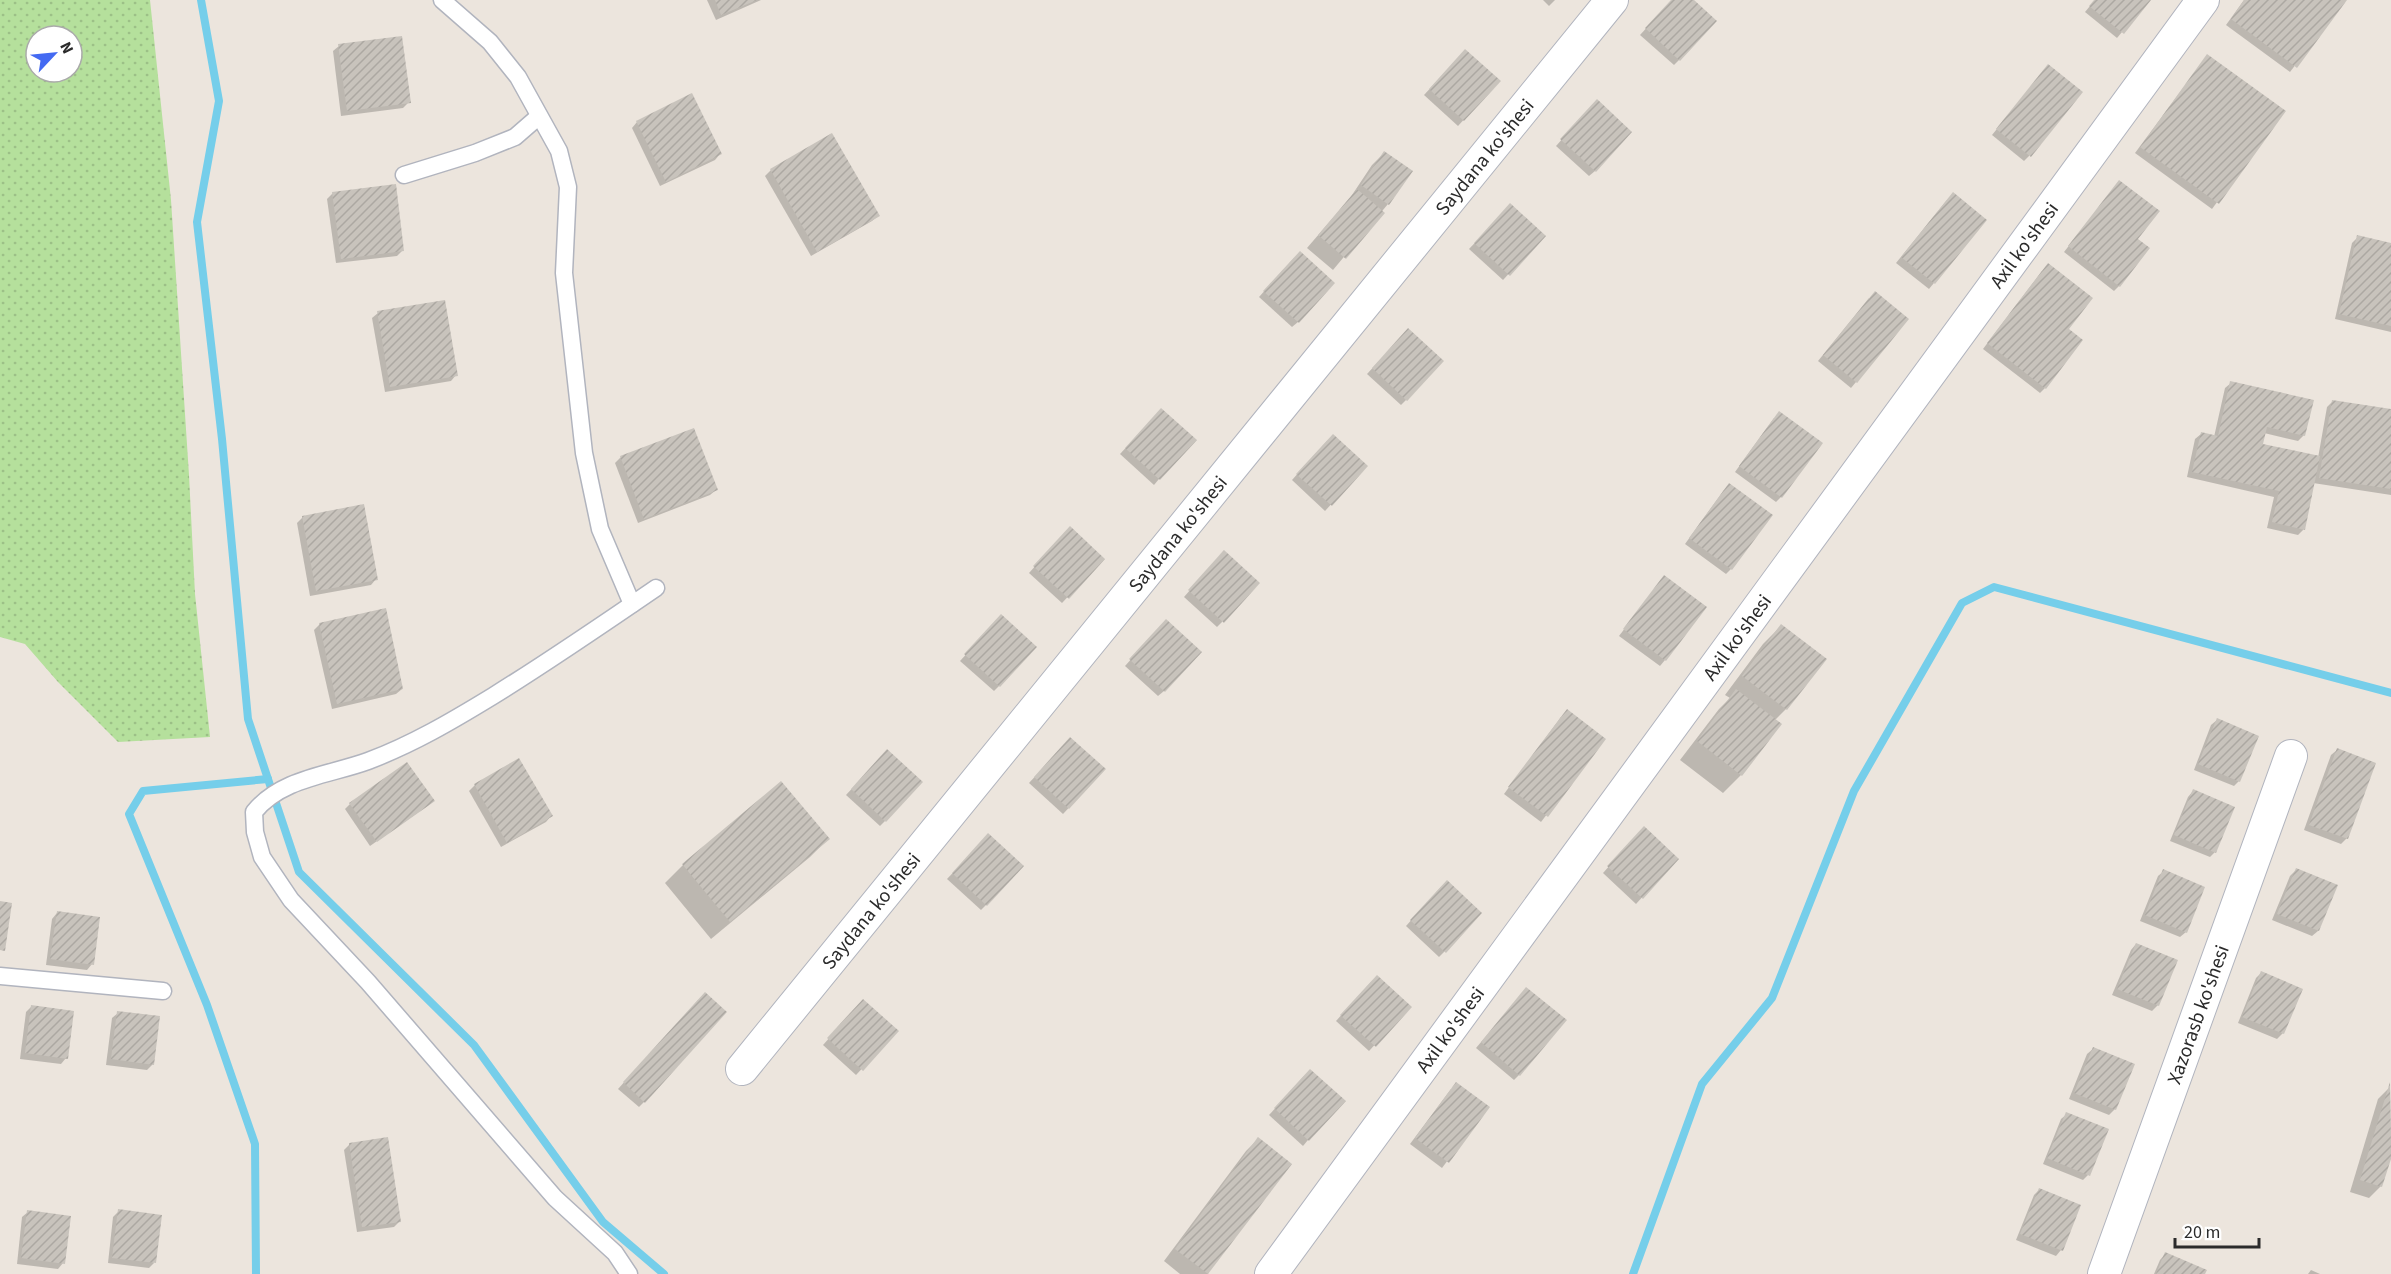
<svg xmlns="http://www.w3.org/2000/svg" width="2391" height="1274" font-family="'Source Sans 3',sans-serif">
  <defs>
    <pattern id="grass-dots" width="8" height="8" patternUnits="userSpaceOnUse" patternTransform="scale(1.5)"><rect width="8" height="8" fill="#b5e09c"/><path d="M2 2h.1M6 6h.1" fill="none" stroke="#9cc087" stroke-width="1.8" stroke-linecap="round"/></pattern>
    <pattern id="building-hatch" width="6" height="6" patternUnits="userSpaceOnUse" patternTransform="scale(1.5)"><rect width="6" height="6" fill="#c8c3bc"/><path d="M-1 1l2-2M0 6l6-6M5 7l2-2" fill="none" stroke="#aca8a2"/></pattern>
  </defs>
  <rect width="100%" height="100%" fill="#ece5dd"/>
  <path fill="url(#grass-dots)" fill-rule="evenodd" d="M0,0h150l21,200 18,275 6,119 15,143 -92,5 -60,-60 -33,-38 -25,-7zM36,36h36v36h-36z"/>
  <g fill="#0003">
    <path d="M707,0h54l-45,20z"/>
    <path d="M1543,0h12l-6,6z"/>
    <path d="M1672,0h20l-13,60 -5,5 -34,-30z"/>
    <path d="M2095,0h54l-32,38 -32,-26z"/>
    <path d="M2244,0h101l-55,72 -64,-47z"/>
    <path d="M339,46l70,56 -6,6 -62,8 -8,-65z"/>
    <path d="M1460,56l39,25 -41,45 -34,-31z"/>
    <path d="M2207,56l77,55 -72,98 -77,-56z"/>
    <path d="M2043,72l-14,84 -5,5 -32,-26z"/>
    <path d="M1591,107l4,64 -6,5 -33,-30z"/>
    <path d="M637,122l83,32 -5,6 -55,26 -28,-58z"/>
    <path d="M1384,153l4,51 -55,66 -26,-22 43,-50 22,-33z"/>
    <path d="M771,170l107,46 -6,5 -61,35 -46,-80z"/>
    <path d="M2119,182l17,58 -17,46 -5,5 -50,-39z"/>
    <path d="M333,193l70,57 -6,6 -61,7 -9,-64z"/>
    <path d="M1947,200l38,21 -56,68 -33,-26z"/>
    <path d="M1505,211l39,25 -41,44 -34,-31z"/>
    <path d="M2358,237l33,8v87l-56,-13 17,-76z"/>
    <path d="M1294,258l4,64 -6,5 -33,-30z"/>
    <path d="M2042,271l25,59 -22,58 -5,5 -57,-44z"/>
    <path d="M1869,298l-13,84 -5,6 -33,-27z"/>
    <path d="M378,313l78,62 -5,6 -66,11 -13,-74z"/>
    <path d="M1403,335l3,65 -5,5 -34,-31z"/>
    <path d="M2231,383l73,52 -6,6 -34,-8 -3,12 57,13 9,-51 6,-6 58,10v84l-78,-12 -9,46 -6,6 -31,-7 7,-31 -87,-20 8,-38 6,-5 13,3 11,-49z"/>
    <path d="M1156,415l3,64 -5,6 -34,-31z"/>
    <path d="M1774,418l7,79 -5,5 -41,-30z"/>
    <path d="M1327,441l39,25 -41,45 -33,-31z"/>
    <path d="M621,457l95,33 -6,5 -72,28 -23,-60z"/>
    <path d="M1724,490l7,79 -5,5 -41,-30z"/>
    <path d="M303,517l73,62 -5,6 -61,11 -13,-73z"/>
    <path d="M1064,534l39,25 -41,44 -33,-30z"/>
    <path d="M1219,557l3,65 -5,5 -33,-30z"/>
    <path d="M1664,577l1,83 -5,6 -41,-30z"/>
    <path d="M996,622l3,64 -5,5 -34,-30z"/>
    <path d="M320,624l82,65 -6,5 -64,15 -18,-79z"/>
    <path d="M1781,626l5,83 -11,11 -34,55 -18,18 -43,-33 39,-51 11,-11 -5,-3 38,-51z"/>
    <path d="M1160,627l4,64 -6,5 -33,-30z"/>
    <path d="M1561,717l43,23 -63,82 -37,-28z"/>
    <path d="M2217,720l22,61 -5,5 -40,-16 17,-45z"/>
    <path d="M1065,744l39,26 -41,44 -34,-31z"/>
    <path d="M2337,750l10,88 -6,6 -37,-14 27,-75z"/>
    <path d="M882,756l3,65 -5,5 -34,-31z"/>
    <path d="M519,760l32,56 -5,6 -45,25 -32,-56 6,-6z"/>
    <path d="M781,783l47,56 -18,18 -99,82 -46,-56 18,-18z"/>
    <path d="M2193,791l22,61 -5,5 -40,-16 18,-44z"/>
    <path d="M350,804l77,2 -57,40 -25,-37z"/>
    <path d="M1638,834l39,25 -41,45 -33,-31z"/>
    <path d="M983,841l3,64 -5,5 -34,-31z"/>
    <path d="M2296,870l22,61 -6,5 -40,-16 18,-44z"/>
    <path d="M2164,871l22,61 -6,5 -40,-16 18,-45z"/>
    <path d="M1441,887l4,64 -6,6 -33,-31z"/>
    <path d="M57,913l35,51 -5,6 -41,-5 6,-46z"/>
    <path d="M2136,944l22,61 -6,6 -40,-16 19,-45z"/>
    <path d="M2261,973l22,60 -6,6 -39,-16 18,-45z"/>
    <path d="M1371,982l39,25 -41,44 -33,-30z"/>
    <path d="M1521,995l-2,80 -5,5 -38,-32z"/>
    <path d="M699,999l-55,103 -5,5 -21,-18z"/>
    <path d="M858,1006l39,25 -41,44 -33,-30z"/>
    <path d="M31,1007l35,51 -5,6 -41,-5 6,-47z"/>
    <path d="M118,1013l35,51 -6,6 -41,-5 6,-47z"/>
    <path d="M2093,1049l40,16 -18,44 -6,6 -40,-16 18,-45z"/>
    <path d="M1304,1076l4,64 -5,6 -34,-31z"/>
    <path d="M2390,1087l1,67 -10,32 -12,12 -19,-6 28,-93z"/>
    <path d="M1451,1089l37,18 -46,61 -32,-24z"/>
    <path d="M2067,1114l21,61 -5,5 -40,-16 18,-45z"/>
    <path d="M1258,1139l-50,135h-28l-16,-13 82,-110z"/>
    <path d="M350,1144l50,77 -6,6 -37,5 -13,-82z"/>
    <path d="M2039,1190l40,16 -18,44 -5,6 -40,-16 18,-45z"/>
    <path d="M119,1211l35,52 -5,5 -41,-5 5,-46z"/>
    <path d="M28,1212l35,51 -5,6 -41,-5 5,-47z"/>
    <path d="M2165,1254l39,20h-50l6,-14z"/>
    <path d="M2311,1270l9,4h-12z"/>
  </g>
  <g fill="none" stroke-linecap="round" stroke-linejoin="round">
    <g stroke="#75ceea" stroke-width="8">
      <path d="M201,0l18,101 -22,121 25,217 26,280 51,153 175,173 129,177 61,52"/>
      <path d="M256,1274l-1,-130 -48,-139 -78,-191 14,-23 125,-12"/>
      <path d="M1633,1274l69,-190 70,-86 82,-207 108,-188 32,-16 397,106"/>
    </g>
  </g>
  <g fill="url(#building-hatch)">
    <path d="M715,0h42l-36,15z"/>
    <path d="M1671,0h23l23,21 -37,40 -35,-33z"/>
    <path d="M2094,0h57l-27,34 -35,-28z"/>
    <path d="M2244,0h103l-50,68 -66,-49z"/>
    <path d="M402,36l9,67 -64,8 -9,-67z"/>
    <path d="M1465,49l36,32 -37,40 -35,-32z"/>
    <path d="M2207,54l79,57 -67,93 -79,-57z"/>
    <path d="M2048,64l35,28 -52,65 -35,-28z"/>
    <path d="M692,93l30,61 -56,28 -30,-61z"/>
    <path d="M1597,99l35,33 -36,40 -36,-33z"/>
    <path d="M832,133l48,83 -63,36 -47,-83z"/>
    <path d="M1384,151l29,20 -24,34 -28,-20z"/>
    <path d="M2119,180l41,31 -22,28 12,9 -30,39 -52,-41z"/>
    <path d="M396,184l8,67 -63,8 -9,-67z"/>
    <path d="M1357,189l28,24 -39,46 -28,-24z"/>
    <path d="M1953,192l34,28 -52,64 -34,-27z"/>
    <path d="M1510,203l36,33 -36,40 -36,-33z"/>
    <path d="M2357,235l34,8v83l-52,-12z"/>
    <path d="M1300,251l35,32 -36,40 -36,-32z"/>
    <path d="M2048,263l45,35 -24,31 14,11 -37,49 -59,-46z"/>
    <path d="M1875,291l34,28 -52,64 -34,-28z"/>
    <path d="M445,300l13,76 -68,11 -13,-76z"/>
    <path d="M1408,328l36,33 -37,40 -35,-33z"/>
    <path d="M2230,381l84,19 -9,36 -38,-9 -4,17 57,12 -15,74 -33,-8 7,-31 -87,-19 9,-40 17,4z"/>
    <path d="M2332,400l59,9v80l-72,-11z"/>
    <path d="M1161,408l36,32 -37,40 -35,-32z"/>
    <path d="M1779,411l44,32 -41,55 -43,-32z"/>
    <path d="M694,428l24,62 -74,29 -24,-63z"/>
    <path d="M1333,434l35,32 -36,40 -36,-32z"/>
    <path d="M1729,483l44,32 -41,55 -43,-32z"/>
    <path d="M364,504l14,76 -62,11 -14,-75z"/>
    <path d="M1070,526l35,33 -36,40 -36,-33z"/>
    <path d="M1224,550l36,33 -36,40 -36,-33z"/>
    <path d="M1664,575l43,32 -41,54 -43,-32z"/>
    <path d="M386,608l17,81 -66,15 -18,-81z"/>
    <path d="M1001,614l36,33 -37,40 -36,-33z"/>
    <path d="M1166,619l36,33 -37,40 -36,-33z"/>
    <path d="M1781,624l46,35 -40,51 -45,-34z"/>
    <path d="M1736,689l46,35 -40,52 -45,-35z"/>
    <path d="M1567,709l39,30 -58,78 -40,-30z"/>
    <path d="M2217,718l42,18 -19,46 -42,-18z"/>
    <path d="M1070,737l36,32 -37,40 -35,-32z"/>
    <path d="M2337,748l39,15 -28,76 -39,-14z"/>
    <path d="M887,749l36,33 -37,40 -35,-33z"/>
    <path d="M519,758l34,58 -46,27 -33,-59z"/>
    <path d="M407,762l28,39 -58,41 -28,-39z"/>
    <path d="M781,781l49,58 -100,83 -48,-58z"/>
    <path d="M2193,789l42,18 -19,46 -42,-18z"/>
    <path d="M1644,826l35,33 -36,40 -36,-33z"/>
    <path d="M988,833l36,33 -37,40 -35,-33z"/>
    <path d="M2296,868l42,17 -19,46 -42,-17z"/>
    <path d="M2163,869l42,18 -18,46 -42,-18z"/>
    <path d="M1447,880l35,33 -36,40 -36,-33z"/>
    <path d="M0,901l12,2 -7,48 -5,-1z"/>
    <path d="M57,911l43,6 -6,48 -44,-6z"/>
    <path d="M2136,943l42,17 -19,46 -42,-17z"/>
    <path d="M2261,971l42,18 -19,45 -42,-17z"/>
    <path d="M1377,975l35,32 -36,40 -36,-32z"/>
    <path d="M1526,987l41,33 -47,56 -39,-34z"/>
    <path d="M705,992l22,20 -82,91 -22,-21z"/>
    <path d="M863,999l36,32 -36,40 -36,-33z"/>
    <path d="M31,1005l43,6 -6,48 -43,-6z"/>
    <path d="M117,1011l43,5 -6,49 -43,-6z"/>
    <path d="M2093,1047l42,17 -19,46 -42,-17z"/>
    <path d="M1310,1069l36,32 -37,40 -35,-33z"/>
    <path d="M1456,1082l34,25 -41,56 -34,-25z"/>
    <path d="M2390,1082l1,77 -9,28 -22,-7z"/>
    <path d="M2066,1112l43,17 -19,47 -43,-18z"/>
    <path d="M388,1137l13,85 -39,5 -13,-84z"/>
    <path d="M1258,1137l34,27 -84,110 -33,-25z"/>
    <path d="M2039,1188l42,17 -18,46 -43,-17z"/>
    <path d="M118,1209l44,6 -6,48 -44,-5z"/>
    <path d="M27,1210l44,6 -6,48 -44,-6z"/>
    <path d="M2165,1252l42,18 -2,4h-49z"/>
  </g>
  <g fill="none" stroke-linecap="round" stroke-linejoin="round">
    <defs>
      <g id="service">
        <path d="M442,0l48,42 28,35 41,74 9,36 -4,86 20,180 16,76 32,75"/>
        <path d="M404,175l71,-22 40,-16 23,-20"/>
        <path d="M0,976l163,15"/>
        <path d="M629,1274l-14,-21 -60,-55 -187,-216 -77,-82 -29,-43 -7,-25 -1,-20c27,-34 76,-37 114,-51 45,-17 84,-40 125,-65 55,-34 109,-71 163,-108"/>
      </g>
      <g id="minor">
        <path id="s1" d="M742,1069l870,-1069"/>
        <path id="s2" d="M1271,1274l932,-1274"/>
        <path id="s3" d="M2104,1274l187,-518"/>
      </g>
    </defs>
    <use href="#service" stroke="#b1b4be" stroke-width="19"/>
    <use href="#minor" stroke="#b1b4be" stroke-width="34"/>
    <use href="#service" stroke="#fff" stroke-width="16"/>
    <use href="#minor" stroke="#fff" stroke-width="32"/>
  </g>
  <g text-anchor="middle" stroke-width="4.5" stroke-linejoin="round" paint-order="stroke">
    <g font-size="20" fill="#2b2b2b" stroke="#fff">
      <text dy="7" stroke="none"><textPath href="#s1" startOffset="1176">Saydana ko'shesi</textPath></text>
      <text dy="7" stroke="none"><textPath href="#s2" startOffset="1275">Axil ko'shesi</textPath></text>
      <text dy="7" stroke="none"><textPath href="#s1" startOffset="690">Saydana ko'shesi</textPath></text>
      <text dy="7" stroke="none"><textPath href="#s2" startOffset="789">Axil ko'shesi</textPath></text>
      <text dy="7" stroke="none"><textPath href="#s1" startOffset="204">Saydana ko'shesi</textPath></text>
      <text dy="7" stroke="none"><textPath href="#s3" startOffset="276">Xazorasb ko'shesi</textPath></text>
      <text dy="7" stroke="none"><textPath href="#s2" startOffset="303">Axil ko'shesi</textPath></text>
    </g>
  </g>
  <g transform="translate(54 54) rotate(64)"><circle r="28" fill="#ffffff" stroke="#aaaaaa" stroke-width="1.5"/>
  <path d="M0-4.5L10 22L0 15L-10 22Z" fill="#446af2"/>
  <text y="-9" font-size="16" font-weight="bold" text-anchor="middle" fill="#2b2b2b">N</text>
  </g>
  <path d="M2175 1238v9h84v-9" fill="none" stroke="#2b2b2b" stroke-width="3"/>
  <text x="2184" y="1238" font-size="18" fill="#2b2b2b" stroke="#ffffff" stroke-width="4.5" paint-order="stroke">20 m</text>
</svg>
